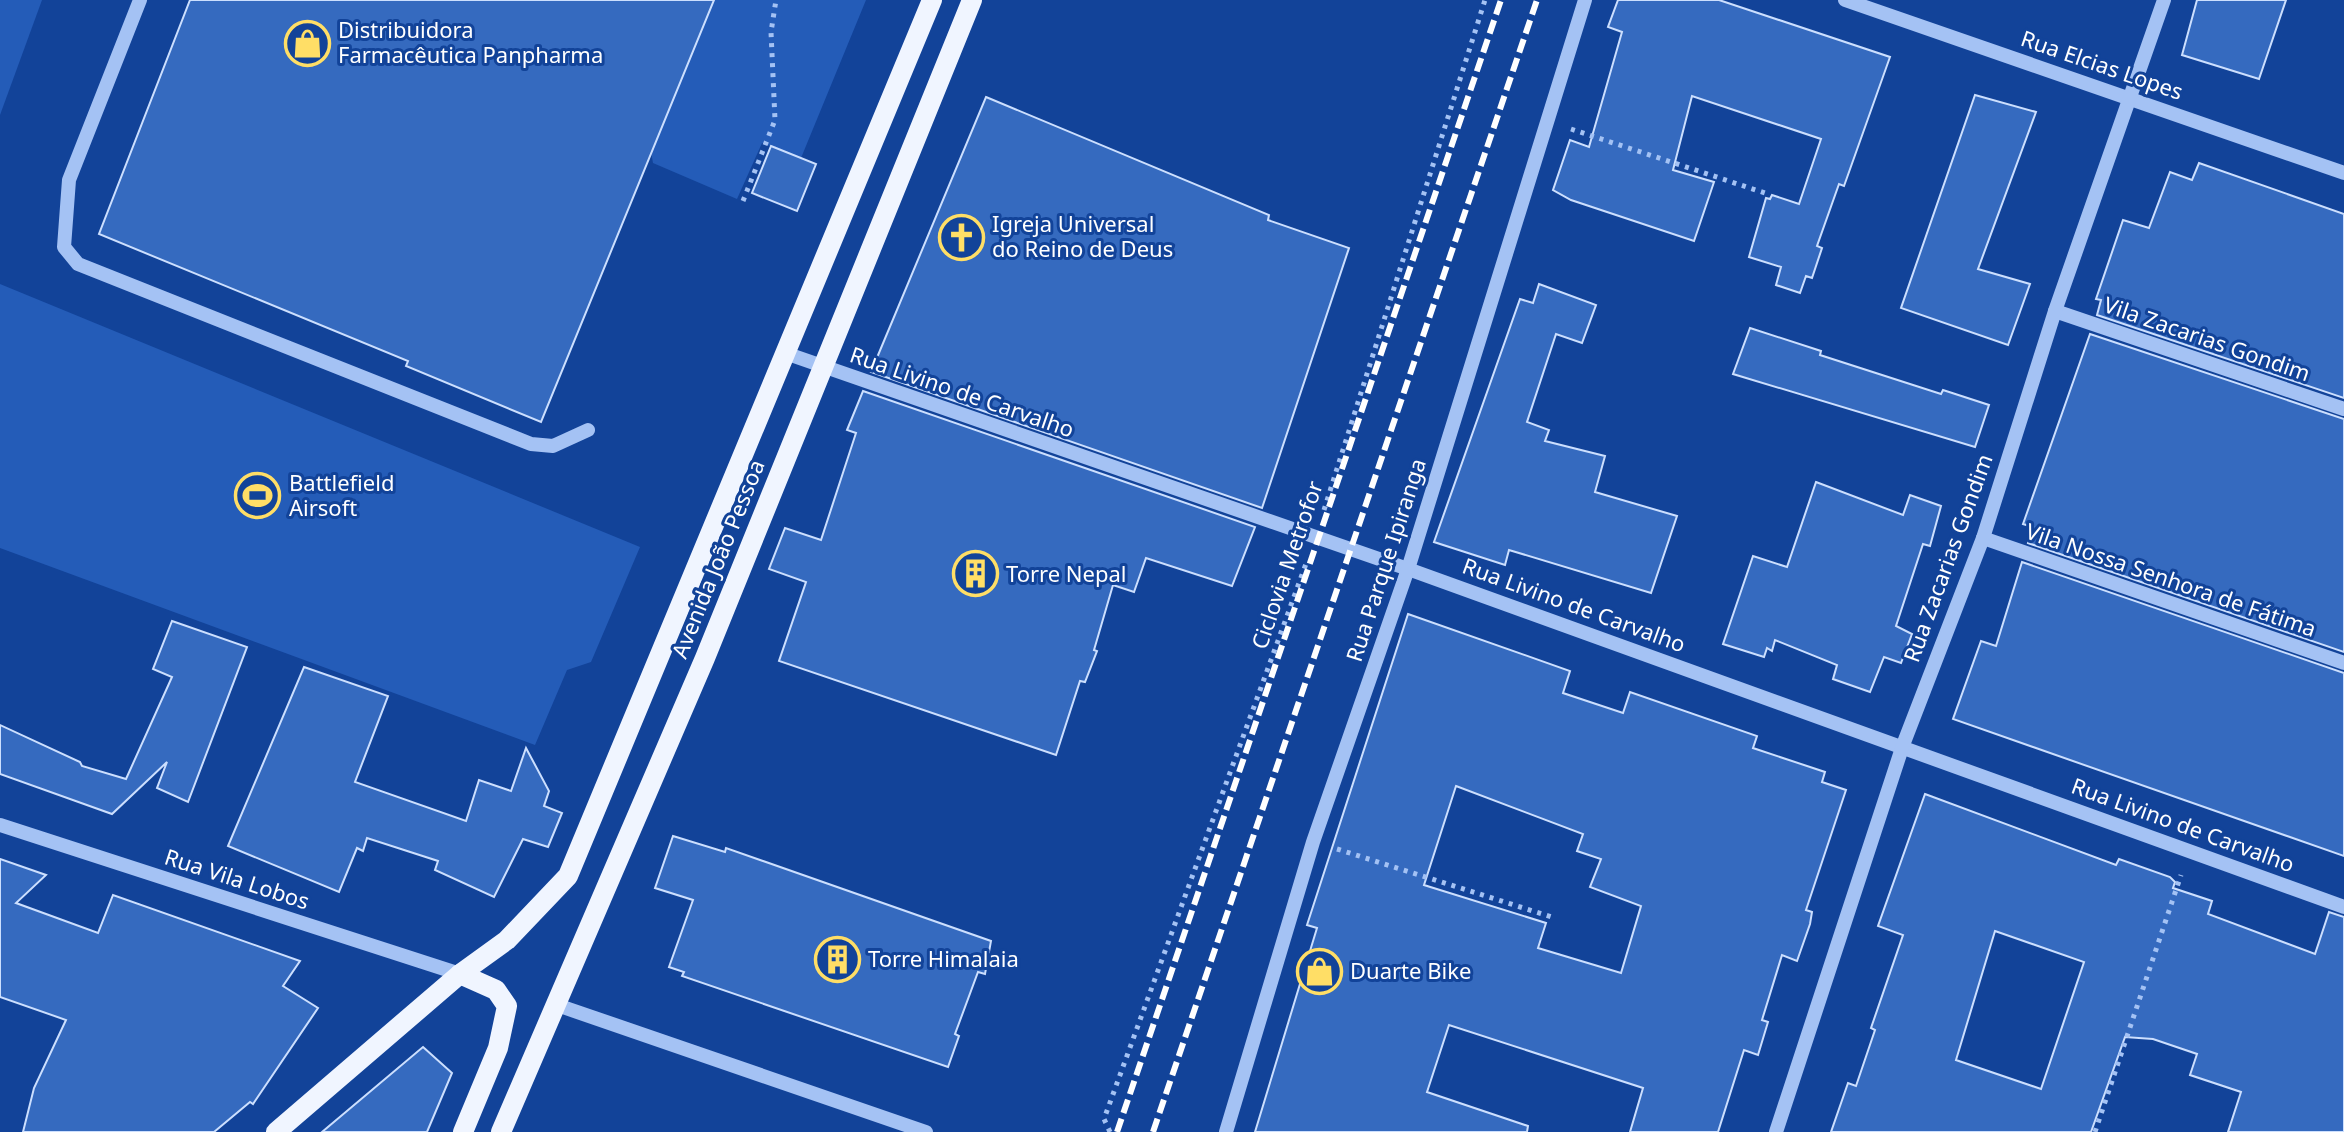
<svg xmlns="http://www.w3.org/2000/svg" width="2344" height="1132" font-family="'Noto Sans',sans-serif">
  <rect width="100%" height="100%" fill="#124399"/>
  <g fill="#245cb8">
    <path d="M0,0h42l-42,115z"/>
    <path d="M625,0h241l-65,158 -39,-15 -25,56 -84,-36z"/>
    <path d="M0,284l640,263 -49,115 -24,8 -32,75 -535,-197z"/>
  </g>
  <g fill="#356abf" stroke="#ccdffe" stroke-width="2" fill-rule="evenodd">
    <path d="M190,0h524l-173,422 -135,-56 2,-5 -309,-127z"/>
    <path d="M1618,0h101l171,57 -46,129 -5,-2 -22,62 5,2 -10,30 -6,-2 -6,17 -24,-8 5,-18 -32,-10 17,-59 4,1 2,-4 27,9 22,-65 -129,-43 -19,74 41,12 -20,59 -123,-41 -18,-10 17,-50 19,7 33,-115 -14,-5z"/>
    <path d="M2197,0h89l-27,79 -77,-24z"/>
    <path d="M1975,95l61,17 -58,157 52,15 -22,61 -107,-37z"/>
    <path d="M986,97l283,118 -1,5 81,28 -87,260 -391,-136z"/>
    <path d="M771,146l45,18 -19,47 -45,-18z"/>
    <path d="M2199,163l145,51v184l-247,-83 4,-15 -5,-1 27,-79 26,8 21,-56 22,8z"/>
    <path d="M1539,284l57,21 -14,38 -26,-9 -29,88 22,8 -4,11 60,15 -10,36 82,24 -26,77 -142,-43 -4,15 -71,-23 86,-243 13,4z"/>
    <path d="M1750,328l71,23 -1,4 121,39 2,-4 46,15 -14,42 -242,-73z"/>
    <path d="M2090,334l254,85v233l-316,-109 5,-16 -10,-3z"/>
    <path d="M863,391l392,136 -23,59 -86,-28 -12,34 -21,-7 -19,65 3,1 -12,31 -5,-1 -24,74 -277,-94 27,-79 -37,-13 16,-41 36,12 35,-107 -9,-3z"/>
    <path d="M1816,482l87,33 7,-20 31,11 -11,40 -7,-2 -27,82 16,8 -11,29 -17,-6 -14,35 -37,-13 4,-14 -62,-25 -3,11 -5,-3 -3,9 -41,-13 30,-88 34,11z"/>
    <path d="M2022,562l322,111v183l-391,-137 28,-78 15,5z"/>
    <path d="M1408,614l162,57 -7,22 60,20 7,-21 127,44 -4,12 72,24 -3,10 24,8 -40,120 6,2 -2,12 -13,37 -15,-6 -20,65 6,2 -10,33 -14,-5 -26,82h-88l13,-44 -194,-63 -22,67 101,34 -1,6h-272l62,-204 -10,-3zM1456,786l127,48 -6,17 24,8 -11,28 51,19 -20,67 -83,-25 8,-25 -122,-38z"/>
    <path d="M172,621l75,26 -59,155 -31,-14 10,-26 -55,52 -112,-40v-49l80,37 2,4 44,13 46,-102 -19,-8z"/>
    <path d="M304,667l84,29 -33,86 111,39 13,-41 32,11 15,-43 23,43 -5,15 18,7 -14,34 -25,-8 -29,58 -59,-27 3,-9 -71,-23 -4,13 -6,-3 -18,44 -111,-46z"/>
    <path d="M1925,794l191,71 3,-6 51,18 5,5 -2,6 39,13 -4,13 107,40 14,-42 15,5v215h-116l13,-40 -51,-17 7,-21 -44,-15 -28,-2 -34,95h-260l17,-49 8,3 19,-56 -4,-2 32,-93 -25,-9zM1995,931l89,31 -43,127 -85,-29z"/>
    <path d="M673,836l52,16 1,-4 265,93 -6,33 -7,-2 -23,62 4,2 -11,31 -266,-91 2,-4 -15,-5 24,-67 -38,-12z"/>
    <path d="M0,859l46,16 -30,28 82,30 15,-38 187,66 -17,25 35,22 -65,96 -3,-2 -36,30h-191l11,-44 32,-68 -66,-23z"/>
    <path d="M423,1047l29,26 -25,59h-105z"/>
  </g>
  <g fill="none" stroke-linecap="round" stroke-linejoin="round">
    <g stroke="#a4c2f4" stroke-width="5" stroke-dasharray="4 6" stroke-linecap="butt">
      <path d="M1571,129l194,64"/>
      <path d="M743,201l32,-81 -4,-88 5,-32"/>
      <path d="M1324,510l161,-510"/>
      <path d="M1337,849l215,68"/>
      <path d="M1110,1132l-6,-13 203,-558"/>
      <path d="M2095,1132l86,-257"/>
    </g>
    <g stroke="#a4c2f4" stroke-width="14">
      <path d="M140,0l-71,180 -5,67 14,17 453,180 22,2 35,-16"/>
      <path d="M1845,0l499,173"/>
      <path d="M2055,311l289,98"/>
      <path d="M785,353l623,216 936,338"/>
      <path d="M1983,538l361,125"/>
      <path d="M0,825l460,149"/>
      <path d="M557,1005l369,127"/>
      <path d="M1226,1132l87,-290 95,-273 177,-569"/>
      <path d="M1776,1132l127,-387 80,-207 72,-227 109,-311"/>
    </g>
    <g stroke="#f0f5ff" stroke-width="20">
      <path d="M460,974l36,16 11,16 -9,42 -35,84"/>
      <path d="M276,1132l184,-158 47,-34 61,-64 364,-876"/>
      <path d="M501,1132l204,-474 267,-658"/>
    </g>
    <g stroke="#fff" stroke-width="6" stroke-dasharray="14 6" stroke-linecap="butt">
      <path d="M1117,1132l384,-1132"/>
      <path d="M1153,1132l384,-1132"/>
    </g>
  </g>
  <defs>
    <symbol id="shop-ring" viewBox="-11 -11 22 22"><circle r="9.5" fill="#124399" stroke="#ffde66" stroke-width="1.5"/><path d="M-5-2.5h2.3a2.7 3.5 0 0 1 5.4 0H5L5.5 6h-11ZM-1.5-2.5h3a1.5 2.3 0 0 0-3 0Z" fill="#ffde66"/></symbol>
    <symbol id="church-ring" viewBox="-11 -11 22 22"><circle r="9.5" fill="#124399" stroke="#ffde66" stroke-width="1.5"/><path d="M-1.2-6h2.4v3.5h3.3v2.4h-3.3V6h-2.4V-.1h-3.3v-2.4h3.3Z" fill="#ffde66"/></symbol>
    <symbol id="stadium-ring" viewBox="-11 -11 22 22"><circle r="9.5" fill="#124399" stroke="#ffde66" stroke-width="1.5"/><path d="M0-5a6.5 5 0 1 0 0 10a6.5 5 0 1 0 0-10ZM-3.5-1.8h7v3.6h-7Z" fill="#ffde66"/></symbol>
    <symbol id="building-ring" viewBox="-11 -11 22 22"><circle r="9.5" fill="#124399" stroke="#ffde66" stroke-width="1.5"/><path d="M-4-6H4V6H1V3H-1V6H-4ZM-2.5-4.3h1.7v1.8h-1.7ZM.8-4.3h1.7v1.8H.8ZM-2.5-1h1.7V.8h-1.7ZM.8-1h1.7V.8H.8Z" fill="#ffde66"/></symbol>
  </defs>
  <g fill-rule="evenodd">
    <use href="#shop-ring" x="282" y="18" width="51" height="51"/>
    <use href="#church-ring" x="936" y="212" width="51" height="51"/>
    <use href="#stadium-ring" x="232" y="470" width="51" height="51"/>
    <use href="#building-ring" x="950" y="548" width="51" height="51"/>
    <use href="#building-ring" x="812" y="934" width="51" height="51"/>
    <use href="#shop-ring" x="1294" y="946" width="51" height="51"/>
  </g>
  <g text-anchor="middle" stroke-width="6" stroke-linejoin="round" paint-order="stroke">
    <g font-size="22" fill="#fff" stroke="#124399" text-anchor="start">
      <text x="338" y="38">Distribuidora<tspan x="338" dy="25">Farmacêutica Panpharma</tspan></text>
      <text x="992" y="232">Igreja Universal<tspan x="992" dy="25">do Reino de Deus</tspan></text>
      <text x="289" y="491">Battlefield<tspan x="289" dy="25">Airsoft</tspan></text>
      <text x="1006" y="582">Torre Nepal</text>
      <text x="868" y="967">Torre Himalaia</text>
      <text x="1350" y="979">Duarte Bike</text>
    </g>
    <g font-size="22" fill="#fff" stroke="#124399">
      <text transform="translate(2102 65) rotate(19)" y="8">Rua Elcias Lopes</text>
      <text transform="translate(2207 339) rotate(19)" y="8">Vila Zacarias Gondim</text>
      <text transform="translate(962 392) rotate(19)" y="8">Rua Livino de Carvalho</text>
      <text transform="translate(1948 558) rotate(-70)" y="8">Rua Zacarias Gondim</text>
      <text transform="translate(718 559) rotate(-68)" y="8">Avenida João Pessoa</text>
      <text transform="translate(1386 560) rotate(-72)" y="8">Rua Parque Ipiranga</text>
      <text transform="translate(1287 565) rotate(-71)" y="8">Ciclovia Metrofor</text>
      <text transform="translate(2171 580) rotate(19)" y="8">Vila Nossa Senhora de Fátima</text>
      <text transform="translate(1574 605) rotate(20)" y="8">Rua Livino de Carvalho</text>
      <text transform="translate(2183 825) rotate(20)" y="8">Rua Livino de Carvalho</text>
      <text transform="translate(237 879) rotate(18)" y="8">Rua Vila Lobos</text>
    </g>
  </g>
</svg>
